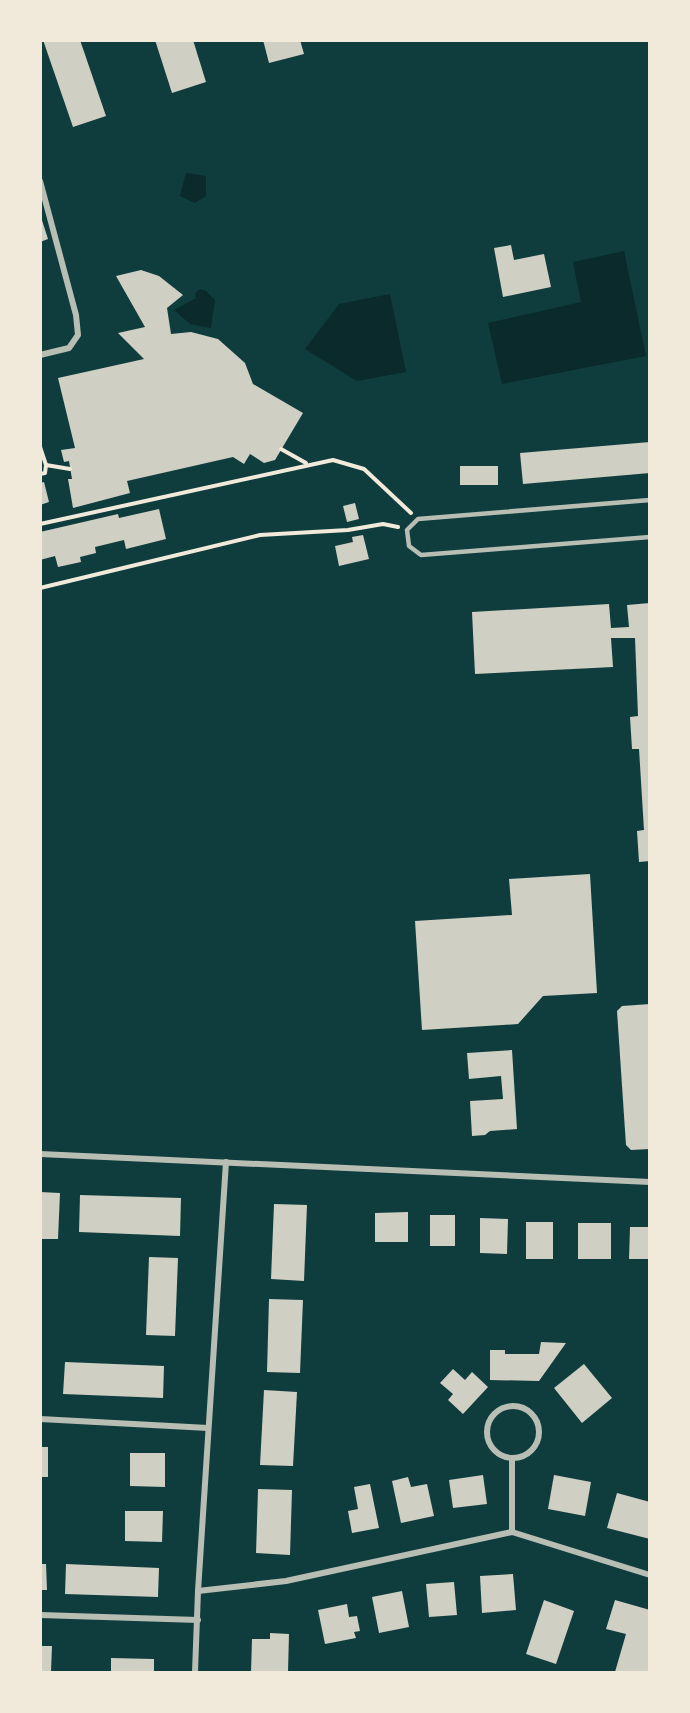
<svg xmlns="http://www.w3.org/2000/svg" width="690" height="1713" font-family="Signika,sans-serif">
  <rect width="100%" height="100%" fill="#0f3d3e"/>
  <g fill="#0a2a2b">
    <path d="M186,173l20,3v20l-11,7 -15,-7z"/>
    <path d="M624,251l22,105 -144,28 -14,-61 93,-21 -8,-40z"/>
    <path d="M200,289l6,2 9,9 -4,28 -21,-4 -16,-14 22,-12 -1,-5z"/>
    <path d="M390,294l16,78 -49,9 -52,-32 34,-45z"/>
  </g>
  <g fill="#cfcfc3">
    <path d="M43,40h37l26,76 -33,11z"/>
    <path d="M155,40h38l13,42 -34,11z"/>
    <path d="M263,40h37l4,14 -35,9z"/>
    <path d="M40,214l8,25 -8,3z"/>
    <path d="M511,245l3,15 30,-6 7,33 -48,10 -9,-49z"/>
    <path d="M141,270l18,6 24,19 -16,13 4,26 20,-2 27,7 27,24 8,21 50,29 -28,47 -11,3 -14,-9 -6,10 -11,-7 -106,24 3,12 -57,15 -5,-29h4l-3,-18 -5,1 -3,-12 14,-2 -17,-70 86,-19 -26,-26 27,-6 -29,-51z"/>
    <path d="M650,442v31l-127,11 -3,-31z"/>
    <rect x="460" y="466" width="38" height="19"/>
    <path d="M44,482l5,20 -9,3v-22z"/>
    <path d="M355,503l4,16 -12,3 -4,-16z"/>
    <path d="M159,509l7,30 -40,10 -2,-9 -29,7 1,6 -16,4 1,5 -23,5 -3,-11 -15,4v-28l78,-18 1,4z"/>
    <path d="M363,535l6,24 -30,7 -4,-20 18,-4 -1,-5z"/>
    <path d="M650,603v258l-11,1 -2,-31 7,-1 -5,-81h-7l-2,-32 8,-1 -3,-78h-24l2,29 -138,7 -3,-62 137,-8 2,24 18,-1 -2,-22z"/>
    <path d="M590,874l7,119 -54,3 -25,28 -96,6 -7,-109 97,-6 -3,-36z"/>
    <path d="M650,1004v145l-19,1 -5,-5 -9,-134 5,-5z"/>
    <path d="M512,1050l5,79 -27,2 -5,4 -13,1 -2,-35 33,-2 -2,-23 -32,3 -2,-26z"/>
    <path d="M40,1192l20,1 -2,46h-18z"/>
    <path d="M80,1195l101,3 -1,38 -101,-4z"/>
    <path d="M274,1204l33,1 -3,76 -33,-2z"/>
    <path d="M408,1212v30h-33v-29z"/>
    <rect x="430" y="1215" width="25" height="31"/>
    <path d="M480,1218l28,1 -1,35 -27,-1z"/>
    <rect x="526" y="1222" width="27" height="37"/>
    <rect x="578" y="1223" width="33" height="36"/>
    <path d="M630,1227h20v32h-21z"/>
    <path d="M149,1257l29,1 -3,78 -29,-1z"/>
    <path d="M269,1299l34,1 -3,73 -33,-1z"/>
    <path d="M541,1342l25,1 -27,38 -49,-1v-30h15v4h34z"/>
    <path d="M65,1362l99,4 -1,32 -100,-4z"/>
    <path d="M584,1364l28,34 -30,25 -28,-35z"/>
    <path d="M453,1369l12,11 7,-8 16,15 -25,27 -15,-14 5,-6 -13,-11z"/>
    <path d="M264,1390l33,2 -4,74 -33,-1z"/>
    <rect x="40" y="1447" width="8" height="30"/>
    <path d="M130,1453h35v34l-35,-1z"/>
    <path d="M483,1475l4,29 -34,4 -4,-28z"/>
    <path d="M554,1475l37,7 -6,34 -37,-7z"/>
    <path d="M408,1477l3,10 16,-3 7,32 -33,7 -9,-42z"/>
    <path d="M370,1484l9,44 -27,5 -4,-22 10,-2 -4,-22z"/>
    <path d="M258,1489l34,1 -2,65 -34,-2z"/>
    <path d="M617,1493l33,9v37l-43,-11z"/>
    <path d="M125,1511h38l-1,31 -37,-1z"/>
    <path d="M40,1564h6l1,26h-7z"/>
    <path d="M66,1564l93,4 -1,29 -93,-3z"/>
    <path d="M513,1574l3,36 -34,3 -2,-37z"/>
    <path d="M454,1582l3,33 -28,2 -3,-33z"/>
    <path d="M402,1591l7,36 -30,6 -7,-36z"/>
    <path d="M544,1600l30,11 -18,53 -30,-10z"/>
    <path d="M615,1600l35,10v62h-35l11,-38 -20,-5z"/>
    <path d="M347,1604l2,13 8,-1 3,15 -6,1 2,6 -31,6 -7,-34z"/>
    <path d="M270,1633l19,1 -1,38h-37l1,-33h18z"/>
    <path d="M40,1646h12l-1,26h-11z"/>
    <path d="M111,1658l43,1v13h-43z"/>
  </g>
  <g fill="none" stroke-linecap="round" stroke-linejoin="round">
    <g stroke="#f1e9da" stroke-width="4">
      <path d="M40,447l6,18"/>
      <path d="M281,449l25,14"/>
      <path d="M40,474l5,-1 1,-8 24,4"/>
      <path d="M40,524l293,-64 31,9 47,44"/>
      <path d="M40,588l220,-53 88,-5 35,-6 15,3"/>
    </g>
    <path stroke="#b8beb3" stroke-width="4.5" d="M650,500l-232,19 -11,11 2,16 12,9 229,-18"/>
    <g stroke="#b8beb3" stroke-width="6">
      <path d="M40,181l36,134 2,20 -9,13 -29,7"/>
      <path d="M40,1154l610,28"/>
      <circle cx="513" cy="1432" r="26"/>
      <path d="M40,1419l168,9"/>
      <path d="M512,1458v74"/>
      <path d="M198,1591l88,-10 226,-49 138,43"/>
      <path d="M40,1615l158,5"/>
      <path d="M195,1672l3,-81 28,-429"/>
    </g>
  </g>
  <rect width="690" height="1713" fill="none" stroke="#f1e9da" stroke-width="84"/>
</svg>
